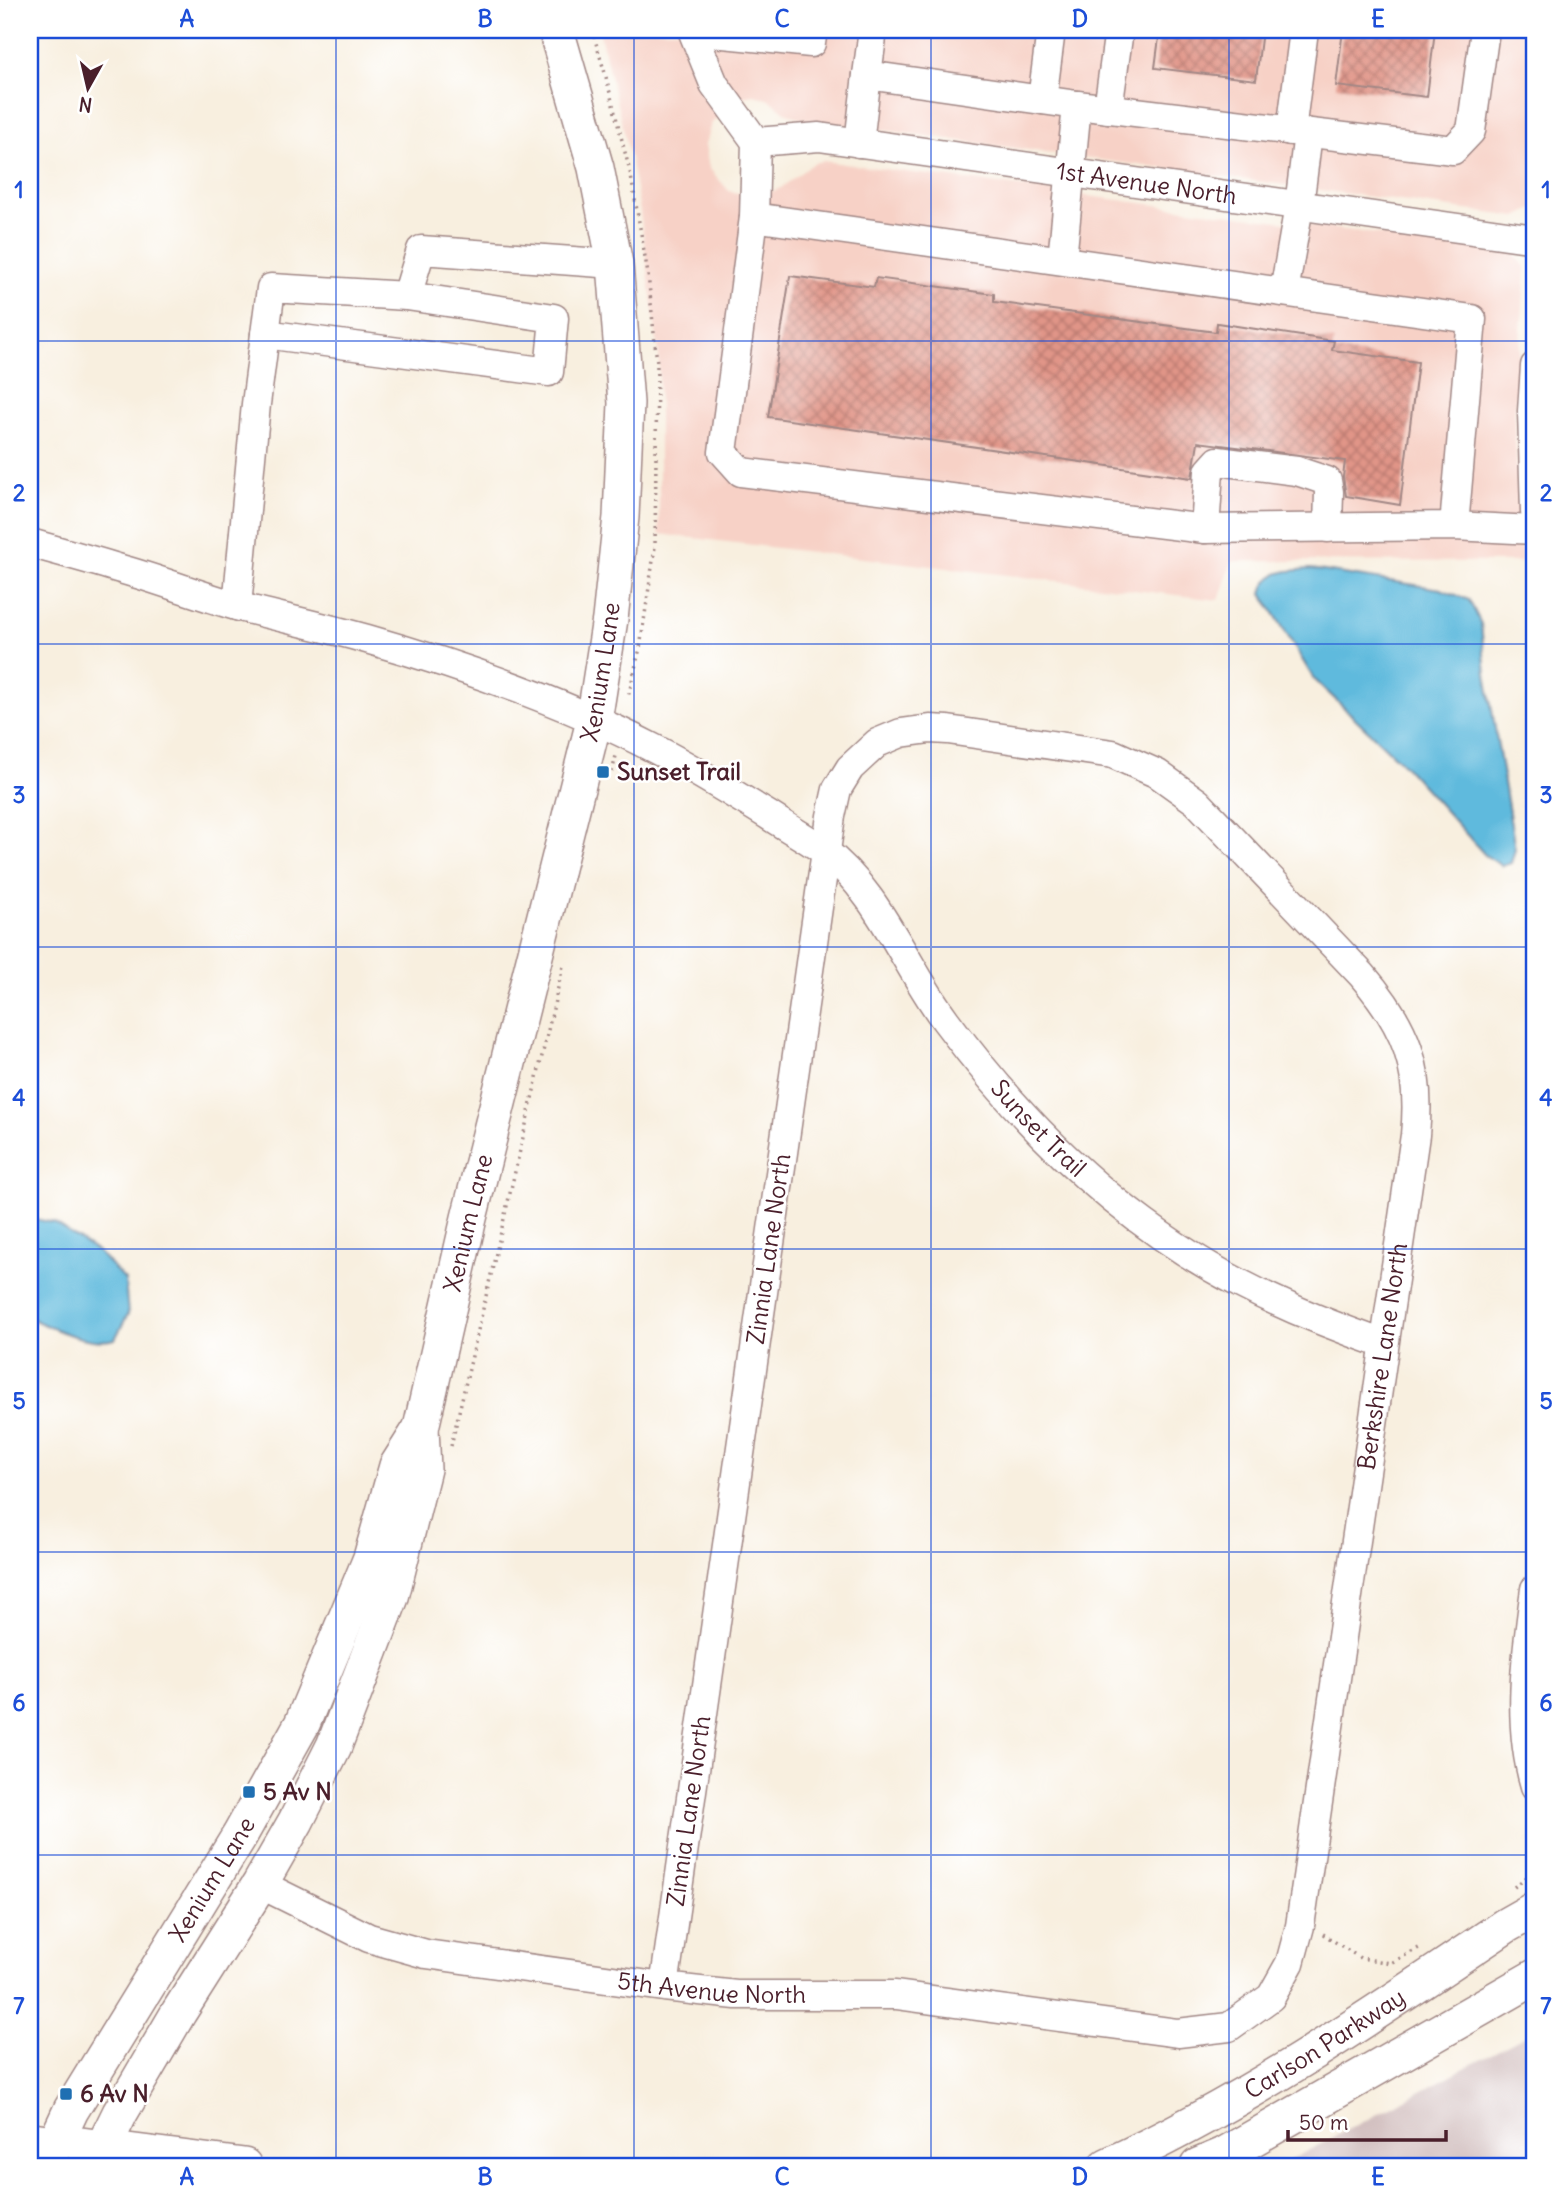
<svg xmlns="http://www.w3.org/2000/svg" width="1565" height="2196" font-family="Delius,sans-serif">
  <defs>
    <pattern id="building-cross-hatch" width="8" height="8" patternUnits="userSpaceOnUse" patternTransform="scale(1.75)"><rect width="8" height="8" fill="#e19588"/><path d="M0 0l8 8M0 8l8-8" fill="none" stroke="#b8796f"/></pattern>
  </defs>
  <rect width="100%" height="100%" fill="#fff"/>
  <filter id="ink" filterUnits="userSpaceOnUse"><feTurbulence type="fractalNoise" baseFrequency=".0143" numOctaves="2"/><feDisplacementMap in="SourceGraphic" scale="14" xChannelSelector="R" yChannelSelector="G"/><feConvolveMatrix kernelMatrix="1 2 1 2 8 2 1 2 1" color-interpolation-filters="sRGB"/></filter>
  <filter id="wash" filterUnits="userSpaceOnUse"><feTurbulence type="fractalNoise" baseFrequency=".00686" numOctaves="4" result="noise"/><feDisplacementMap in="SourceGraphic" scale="28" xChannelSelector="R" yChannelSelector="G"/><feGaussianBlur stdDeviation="1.57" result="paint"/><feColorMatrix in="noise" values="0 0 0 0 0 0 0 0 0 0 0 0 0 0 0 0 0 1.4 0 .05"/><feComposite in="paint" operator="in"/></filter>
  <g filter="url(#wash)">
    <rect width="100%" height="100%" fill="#f8efdf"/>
    <path fill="#f7d1c6" d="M599,30h936v178l-18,9 -715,-98 -17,-7 -16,-13 -15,-4 -13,2 -16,12 -14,15 -6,20 4,24 20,23 27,6 25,-9 32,-25 10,-2 690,91 13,16 -12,150 8,144 -290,-1 -13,39 -560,-66v-179l-19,-143 -9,-51z"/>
    <path fill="#d2bfbf" d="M1535,2031v135h-256z"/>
    <g fill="#5fbadd" stroke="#546c84" stroke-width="2">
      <path d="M1311,569l130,20 28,11 12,24 5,50 29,175 -4,14 -9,3 -17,-11 -81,-90 -90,-86 -52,-86c6,-25 29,-22 49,-24z"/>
      <path d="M30,1218l24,5 45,30 26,27 3,34 -13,25c-25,7 -62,-10 -85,-21z"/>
    </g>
    <g id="blocks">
      <g fill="url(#building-cross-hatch)">
        <path d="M1160,30h102l-6,50 -101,-12z"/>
        <path d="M1343,30h92l-8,67 -91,-11z"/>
        <path d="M790,276l84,11 2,-9 118,16v8l222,30 1,-9 117,18 -2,9 86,12 -18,143 -54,-9 -3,-19 2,-16 -147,-19 -6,36 -424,-61z"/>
      </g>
    </g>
  </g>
  <g filter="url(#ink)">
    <use href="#blocks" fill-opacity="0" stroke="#a18785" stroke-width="2"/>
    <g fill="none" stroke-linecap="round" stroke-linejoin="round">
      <defs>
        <g id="minor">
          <path d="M692,30l22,54 42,58 -2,75"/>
          <path d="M693,31l118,12 2,-13"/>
          <path d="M867,75l6,-45"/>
          <path d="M1042,100l9,-70"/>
          <path d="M1077,105l376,45 18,-19 14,-101"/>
          <path d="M1108,109l11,-79"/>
          <path d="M1291,131l13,-101"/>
          <path id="s1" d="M756,142l63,-5 716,102"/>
          <path d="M859,143l8,-68 210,30 -15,155"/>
          <path d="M1284,292l15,-86 9,-73"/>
          <path d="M265,334l284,38 5,-54 -147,-22"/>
          <path d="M1535,366l-3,45 3,101"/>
          <path d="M1454,526l18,-207 -718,-102 -31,235 18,20 464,57 249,-3 81,4"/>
          <path d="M1205,529l4,-58 9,-10 79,10 30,10 2,11 -1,36"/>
          <path id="s2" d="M30,543c31,9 63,17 94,27 39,11 77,26 116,37 42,11 85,20 127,32 98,28 198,63 288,110 39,20 76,43 113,66 18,12 37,22 55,35 56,41 82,117 123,171 79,107 176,201 295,263 46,24 94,43 143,60"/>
          <path d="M237,606l19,-202 15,-116 136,8 14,-46 194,14"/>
          <path d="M1535,1589c-9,64 -19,134 0,197"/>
          <path id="s3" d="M260,1884l109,54 57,16 238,33 72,8h160l282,38 51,-6 42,-30 19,-34 10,-37 115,-791c7,-68 -9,-109 -53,-160l-165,-173 -39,-28 -45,-20 -165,-24 -18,-1 -29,4 -24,10 -27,25 -13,21 -6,27 -167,1171"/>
          <path d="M30,2137l27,4"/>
        </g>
        <g id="major">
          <path d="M81,2145l163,21"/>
          <path id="s4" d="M45,2166l26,-56 169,-275 62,-111 69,-166 26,-92 24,-38"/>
          <path id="s5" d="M94,2166l26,-53 59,-101 81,-128 36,-63 38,-75 57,-149 32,-128 -2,-41 48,-210 125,-497 16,-102 11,-102 5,-114 -11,-139 -19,-96 -40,-138"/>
          <path id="s6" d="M1107,2166c141,-65 269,-153 398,-240l30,-17"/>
          <path d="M1198,2166l26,-11 311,-178"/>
        </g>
      </defs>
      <use href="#minor" stroke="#a18785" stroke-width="31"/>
      <use href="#major" stroke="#a18785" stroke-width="38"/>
      <g stroke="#a18785" stroke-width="3.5" stroke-dasharray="2 5" stroke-linecap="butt">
        <path d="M592,30l13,43 26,103 17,98 9,89 -2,184 -15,101 -12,49"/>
        <path d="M612,772l4,-16"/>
        <path d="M451,1446l112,-480"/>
        <path d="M1514,1887l14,-11 7,-2"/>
        <path d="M1323,1934l37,24 31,5 28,-15"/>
      </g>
      <use href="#minor" stroke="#fff" stroke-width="28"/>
      <use href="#major" stroke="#fff" stroke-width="35"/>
    </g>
  </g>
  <path fill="none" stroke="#1d4ed8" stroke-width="2" stroke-opacity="0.55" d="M336,30v2136M634,30v2136M931,30v2136M1229,30v2136M30,341h1505M30,644h1505M30,947h1505M30,1249h1505M30,1552h1505M30,1855h1505"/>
  <g fill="#1f6fb2" stroke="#fff" stroke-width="2.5">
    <rect x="596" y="765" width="14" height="14" rx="3.5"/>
    <rect x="242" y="1785" width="14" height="14" rx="3.5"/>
    <rect x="59" y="2087" width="14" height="14" rx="3.5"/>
  </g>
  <g text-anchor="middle" stroke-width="5" stroke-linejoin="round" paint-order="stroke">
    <g font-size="24" fill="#4a1f2b" stroke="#fff">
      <text dy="8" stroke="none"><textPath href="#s1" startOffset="394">1st Avenue North</textPath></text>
      <text dy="8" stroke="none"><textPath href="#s5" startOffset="1594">Xenium Lane</textPath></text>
      <text dy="8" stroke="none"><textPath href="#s2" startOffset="1209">Sunset Trail</textPath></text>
      <text dy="8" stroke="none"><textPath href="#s5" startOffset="1027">Xenium Lane</textPath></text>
      <text transform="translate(769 1249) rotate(-82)" y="8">Zinnia Lane North</text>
      <text dy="8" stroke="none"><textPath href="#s3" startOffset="1694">Berkshire Lane North</textPath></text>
      <text transform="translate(689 1811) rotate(-82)" y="8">Zinnia Lane North</text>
      <text dy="8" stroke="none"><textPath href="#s4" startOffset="332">Xenium Lane</textPath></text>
      <text dy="8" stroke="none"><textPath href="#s3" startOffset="469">5th Avenue North</textPath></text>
      <text dy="8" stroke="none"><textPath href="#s6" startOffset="250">Carlson Parkway</textPath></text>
    </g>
    <g font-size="24" font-weight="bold" fill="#4a1f2b" stroke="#fff" text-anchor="start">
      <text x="617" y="780">Sunset Trail</text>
      <text x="263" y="1800">5 Av N</text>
      <text x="80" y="2102">6 Av N</text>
    </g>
  </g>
  <rect width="1565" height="2196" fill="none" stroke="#fff" stroke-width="77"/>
  <g transform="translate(88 88) rotate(188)" stroke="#ffffff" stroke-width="5" paint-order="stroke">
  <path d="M0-5L12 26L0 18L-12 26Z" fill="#4a1f2b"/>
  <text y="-10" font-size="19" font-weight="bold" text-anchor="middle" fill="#4a1f2b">N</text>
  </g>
  <path d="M1288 2130v10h158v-10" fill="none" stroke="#4a1f2b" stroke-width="3.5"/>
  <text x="1299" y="2130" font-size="21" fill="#4a1f2b" stroke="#ffffff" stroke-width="5" paint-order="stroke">50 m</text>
  <rect x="38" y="38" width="1488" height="2120" fill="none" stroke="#1d4ed8" stroke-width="2.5"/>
  <g font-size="23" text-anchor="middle" font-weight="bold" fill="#1d4ed8">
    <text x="187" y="27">A</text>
    <text x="485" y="27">B</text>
    <text x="782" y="27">C</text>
    <text x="1080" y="27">D</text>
    <text x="1378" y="27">E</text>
    <text x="19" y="198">1</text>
    <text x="1546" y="198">1</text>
    <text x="19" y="501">2</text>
    <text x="1546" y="501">2</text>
    <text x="19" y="803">3</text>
    <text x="1546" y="803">3</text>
    <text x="19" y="1106">4</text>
    <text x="1546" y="1106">4</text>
    <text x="19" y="1409">5</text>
    <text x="1546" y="1409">5</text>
    <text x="19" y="1711">6</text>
    <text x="1546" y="1711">6</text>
    <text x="19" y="2014">7</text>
    <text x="1546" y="2014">7</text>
    <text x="187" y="2185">A</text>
    <text x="485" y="2185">B</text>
    <text x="782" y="2185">C</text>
    <text x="1080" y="2185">D</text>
    <text x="1378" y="2185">E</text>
  </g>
</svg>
